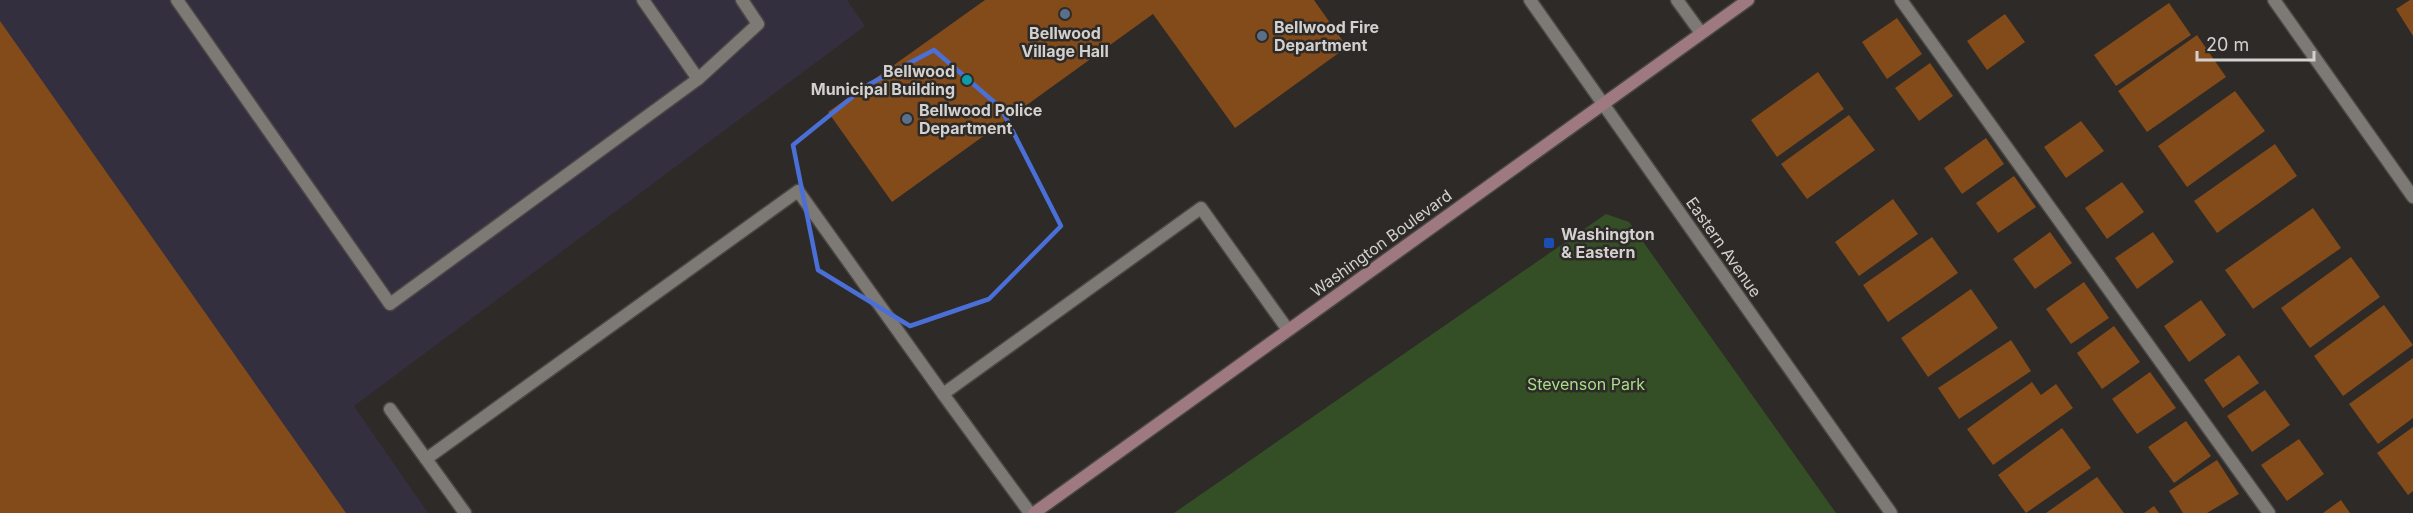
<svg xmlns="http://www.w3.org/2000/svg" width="2413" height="513" font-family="Inter,sans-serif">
  <rect width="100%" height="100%" fill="#2d2a27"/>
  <path fill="#342f3f" d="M0,0h847l18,26 -511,380 74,107h-428z"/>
  <path fill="#344f25" d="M1606,214l23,8 207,291h-662z"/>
  <g fill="#834b1a">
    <path d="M985,0h329l33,47 -112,81 -82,-114 -261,188 -64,-90z"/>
    <path d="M2410,0h3v36l-17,-27z"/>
    <path d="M2169,3l22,32 -75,51 -22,-31z"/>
    <path d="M2005,14l20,28 -38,28 -20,-29z"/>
    <path d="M1897,18l25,36 -35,25 -25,-37z"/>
    <path d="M0,21l346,492h-346z"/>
    <path d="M2197,35l29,42 -79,55 -29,-41z"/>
    <path d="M1930,63l23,33 -34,25 -24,-33z"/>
    <path d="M1818,72l26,37 -67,48 -26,-37z"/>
    <path d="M2235,91l30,40 -78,56 -29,-41z"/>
    <path d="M1849,115l26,35 -68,49 -26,-35z"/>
    <path d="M2081,121l23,30 -38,27 -22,-31z"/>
    <path d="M1986,138l18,26 -42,30 -18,-26z"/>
    <path d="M2275,144l22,32 -80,57 -23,-32z"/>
    <path d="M2014,176l22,31 -38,26 -22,-30z"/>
    <path d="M2122,182l22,30 -37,27 -22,-31z"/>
    <path d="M1893,199l25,35 -59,42 -24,-34z"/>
    <path d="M2313,208l28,40 -88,61 -28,-39z"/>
    <path d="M2050,232l22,31 -37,26 -22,-30z"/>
    <path d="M2153,232l21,30 -37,27 -22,-31z"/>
    <path d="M1932,237l26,36 -70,49 -25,-37z"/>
    <path d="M2351,257l29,40 -70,51 -29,-40z"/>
    <path d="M2084,282l25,36 -38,26 -25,-35z"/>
    <path d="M1971,289l27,39 -70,49 -27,-39z"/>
    <path d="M2201,300l25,35 -37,27 -25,-36z"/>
    <path d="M2384,305l29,40 -70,51 -29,-40z"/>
    <path d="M2114,326l26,36 -38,27 -25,-36z"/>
    <path d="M2011,340l20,31 -72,48 -21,-31z"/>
    <path d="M2239,355l20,28 -36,25 -19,-28z"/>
    <path d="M2413,358v60l-35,26 -29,-40z"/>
    <path d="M2150,372l26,36 -39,26 -25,-35z"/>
    <path d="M2032,382l9,13 15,-11 17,24 -80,57 -26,-36z"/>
    <path d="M2265,390l25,35 -38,27 -25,-36z"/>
    <path d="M2186,421l25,35 -37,27 -26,-36z"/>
    <path d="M2413,427v64l-5,4 -31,-42z"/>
    <path d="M2062,428l29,40 -65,45 -28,-38z"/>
    <path d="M2299,439l25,35 -37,27 -26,-36z"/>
    <path d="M2217,460l22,34 -32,19h-24l-14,-22z"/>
    <path d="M2097,477l27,36h-78z"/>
    <path d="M2341,500l9,13h-27z"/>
    <path d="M2154,506l5,7h-15z"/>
  </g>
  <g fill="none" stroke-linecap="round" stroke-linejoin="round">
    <defs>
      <g id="lane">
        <path d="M177,0l213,304 308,-225 -55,-79"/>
        <path d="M1677,0l24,33"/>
        <path d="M1901,0l368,513"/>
        <path d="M698,79l60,-55 -16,-24"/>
        <path d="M390,409l75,104"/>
        <path d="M426,459l372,-268 145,203"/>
        <path d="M1030,513l-87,-119 258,-186 87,122"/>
      </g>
      <g id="street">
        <path d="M1530,0l361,513"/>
        <path d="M2274,0l139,197"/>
      </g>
      <path id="secondary" d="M1034,513l714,-513"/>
    </defs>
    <use href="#lane" stroke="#4b4745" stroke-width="15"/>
    <use href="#street" stroke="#4b4745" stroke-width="15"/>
    <use href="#secondary" stroke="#4b4745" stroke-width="15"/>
    <use href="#lane" stroke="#7d7975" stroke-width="12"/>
    <use href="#street" stroke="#7d7975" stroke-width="12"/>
    <use href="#secondary" stroke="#9e7a80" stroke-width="12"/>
  </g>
  <path fill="none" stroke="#4a6fd6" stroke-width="4.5" stroke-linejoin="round" d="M934,50l67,58 60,118 -72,73 -79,27 -92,-56 -25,-125 73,-59z"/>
  <g fill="#5c6f8a" stroke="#2d2a27" stroke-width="2">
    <circle cx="1065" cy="14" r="6"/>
    <circle cx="1262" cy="36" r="6"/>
    <circle cx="907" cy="119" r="6"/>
  </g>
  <circle fill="#0f9aa8" stroke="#2d2a27" stroke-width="2" cx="967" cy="80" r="6"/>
  <rect fill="#1a4fb4" stroke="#2d2a27" stroke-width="2" x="1543" y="237" width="12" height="12" rx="3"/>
  <g text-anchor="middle" stroke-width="5" stroke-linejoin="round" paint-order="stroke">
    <g font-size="16" font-weight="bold" fill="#d3d1cf" stroke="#2d2a27" text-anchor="start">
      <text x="1274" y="33">Bellwood Fire<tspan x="1274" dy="18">Department</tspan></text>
      <text x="1065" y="39" text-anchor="middle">Bellwood<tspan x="1065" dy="18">Village Hall</tspan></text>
      <text x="955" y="77" text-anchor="end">Bellwood<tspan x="955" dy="18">Municipal Building</tspan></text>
      <text x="919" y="116">Bellwood Police<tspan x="919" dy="18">Department</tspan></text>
      <text x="1561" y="240">Washington<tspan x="1561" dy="18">&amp; Eastern</tspan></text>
    </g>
    <g font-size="16" fill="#d3d1cf" stroke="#2d2a27">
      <text transform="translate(1381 243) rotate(-36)" y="6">Washington Boulevard</text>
      <text transform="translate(1724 247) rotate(55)" y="6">Eastern Avenue</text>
    </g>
    <g font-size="16" fill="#a7de88" stroke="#2d2a27">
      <text x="1586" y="390">Stevenson Park</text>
    </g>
  </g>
  <path d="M2197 51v9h117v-9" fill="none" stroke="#d3d1cf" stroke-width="3"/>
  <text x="2206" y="51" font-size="18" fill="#d3d1cf" stroke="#2d2a27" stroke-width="4.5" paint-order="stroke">20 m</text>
</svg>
